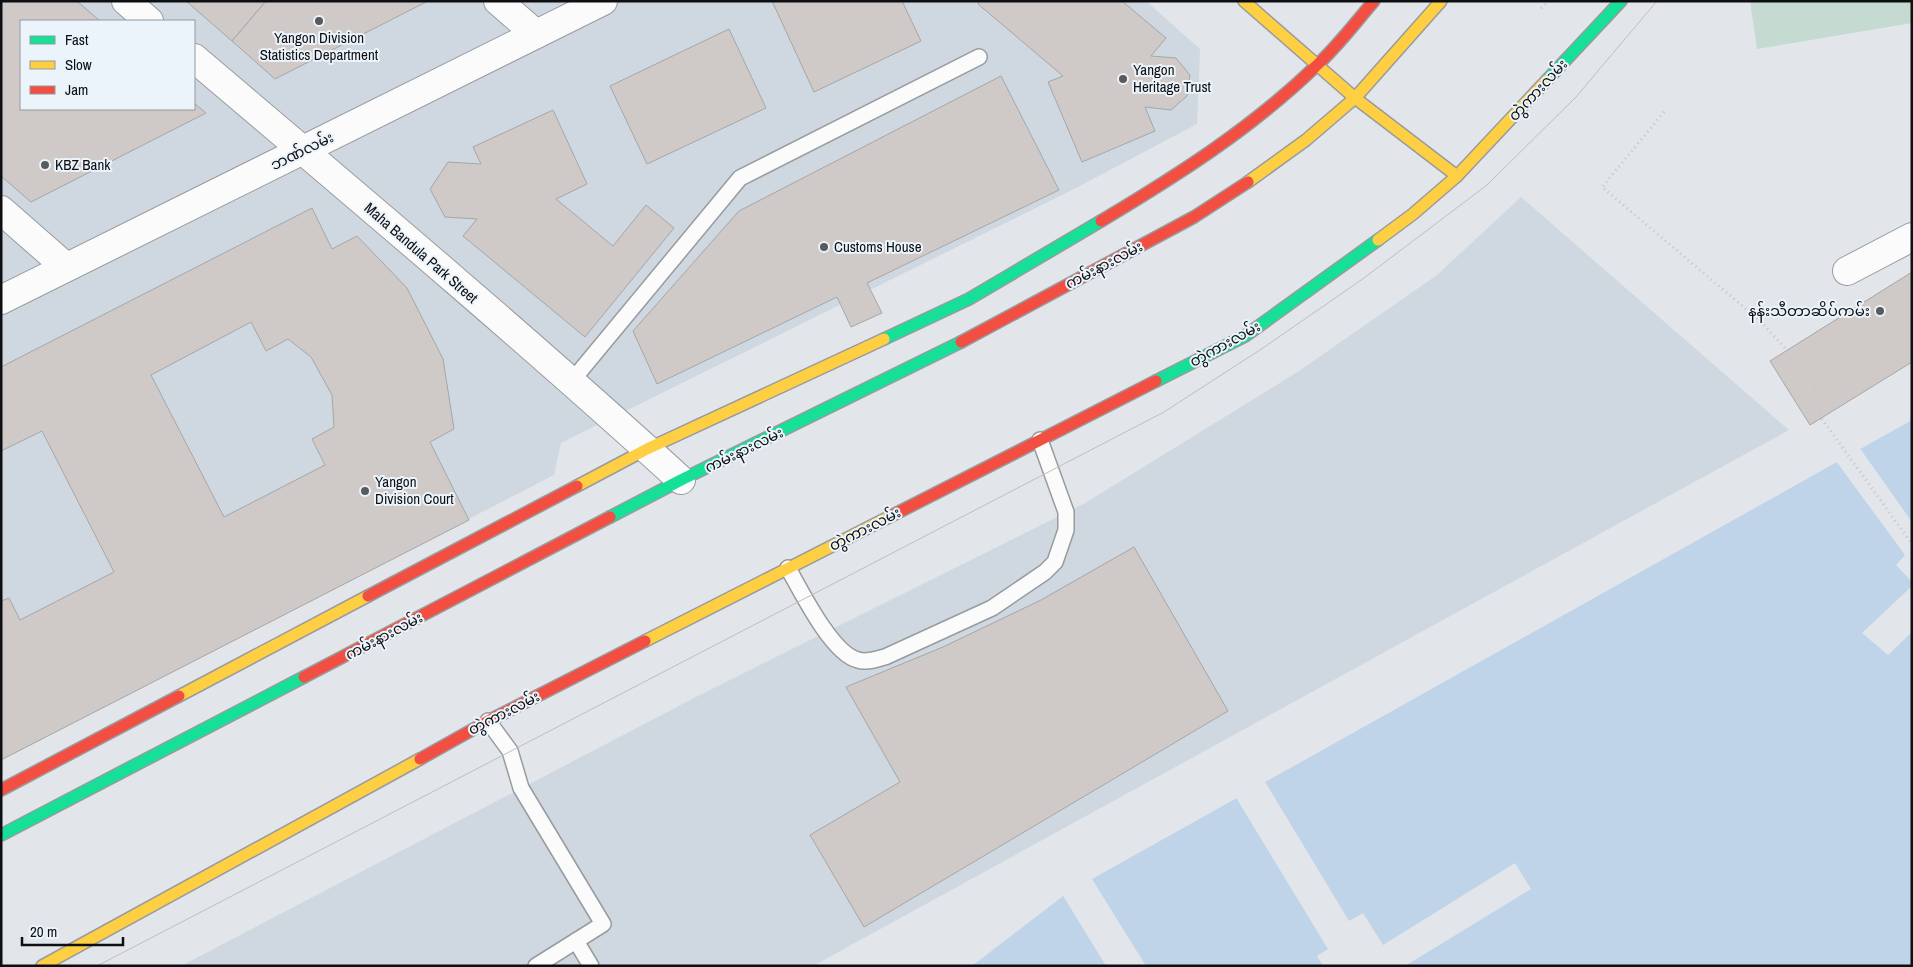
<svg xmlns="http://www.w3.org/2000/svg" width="1913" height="967" font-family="'Archivo Narrow','Noto Sans Myanmar',sans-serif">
  <rect width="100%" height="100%" fill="#e2e6ea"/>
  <g fill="#cfd8e0" fill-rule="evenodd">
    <path d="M1,1h1145l54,48 -3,75 -121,64 -515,255 -7,32 -553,285zM21,21h173v88h-173z"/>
    <path d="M1521,197l268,233 -976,536h-632l511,-267 393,-196 214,-132 138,-96z"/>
  </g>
  <path fill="#c5dad0" d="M1750,1h162v22l-155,26z"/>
  <path fill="#bfd4e9" d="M1912,420v546h-940l91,-70 29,-17z"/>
  <g fill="#e2e6ea">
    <path d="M1859,447l53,75v60l-16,-17 9,-10 -69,-94z"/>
    <path d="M1912,586v46l-24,23 -26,-22z"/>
    <path d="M1264,780l85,141 14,-8 20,32 132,-82 16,26 -126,77h-82l-6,-10 11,-7 -93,-153z"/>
    <path d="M1091,877l1,2 54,87h-40l-44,-72z"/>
  </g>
  <g fill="#cfcac8" stroke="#a5a6a6" fill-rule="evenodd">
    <path d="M1,1h76l23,20h-79v88h173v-6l12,10 -175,89 -30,-26z"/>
    <path d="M186,1h80l-34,40z"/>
    <path d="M266,1h162l-153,78 -43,-38z"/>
    <path d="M772,1h130l19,40 -107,51z"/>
    <path d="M980,1h142l44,37 -15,18 25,2 14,17 -3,21 -16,14 -26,-3 10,24 -73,31 -34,-80 15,-6 -85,-72z"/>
    <path d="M729,29l37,79 -119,56 -37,-78z"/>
    <path d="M1001,76l58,114 -192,93 15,30 -31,14 -14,-30 -180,87 -24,-53 106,-120z"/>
    <path d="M553,110l34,74 -31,15 57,47 33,-41 28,23 -89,109 -122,-101 14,-17 -32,-2 -15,-28 18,-27 33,2 -8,-17z"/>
    <path d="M312,208l20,41 25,-13 50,52 36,71 11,70 -24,13 39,78 -468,240v-159l8,-3 11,22 94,-48 -72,-141 -41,20v-84zM251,322l15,29 22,-12 23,18 21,38 2,32 -22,12 13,26 -101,52 -73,-142z"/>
    <path d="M1912,272v90l-102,63 -40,-64z"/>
    <path d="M1134,547l94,164 -364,216 -54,-92 90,-53 -54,-95 97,-40 98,-47z"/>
  </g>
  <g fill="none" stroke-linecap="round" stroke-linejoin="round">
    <defs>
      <g id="lane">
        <path d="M571,382l169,-204 239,-121"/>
        <path d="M788,568c13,23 44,86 70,92 8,3 18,-1 27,-3l107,-49 53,-36 10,-10 11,-32v-18l-26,-72"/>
        <path d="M488,721l22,30 11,37 82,136 -67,42"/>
        <path d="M576,941l15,25"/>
      </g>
      <g id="street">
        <path d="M126,1l23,20"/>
        <path d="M498,1l38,33"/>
        <path d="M194,58c164,139 329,278 487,422"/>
        <path d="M1,210l65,57"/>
        <path d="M1847,271l65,-34"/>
        <path d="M1,300l602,-299"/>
      </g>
      <g id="fast">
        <path d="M1547,80l74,-79"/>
        <path d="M884,339l85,-40 132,-78"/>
        <path d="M1156,381l89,-45 133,-96"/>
        <path d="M610,517l71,-37 280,-138"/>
        <path d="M1,835l303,-158"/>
      </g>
      <g id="slow">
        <path d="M1244,1l111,97 102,78"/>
        <path d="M1248,182l58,-42 49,-42 86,-97"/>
        <path d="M1378,240l35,-26 44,-38 90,-96"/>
        <path d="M577,486l70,-37 237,-110"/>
        <path d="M645,641l246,-125"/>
        <path d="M179,696l189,-100"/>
        <path d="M42,966l378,-207"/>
      </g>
      <g id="jam">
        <path d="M1101,221c77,-46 151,-93 215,-155 21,-19 39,-43 58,-65"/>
        <path d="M961,342l233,-125 54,-35"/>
        <path d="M891,516l265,-135"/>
        <path d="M368,596l209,-110"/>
        <path d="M304,677l306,-160"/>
        <path d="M420,759l68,-38 157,-80"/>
        <path d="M1,790l178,-94"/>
      </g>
    </defs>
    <use href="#lane" stroke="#989b9e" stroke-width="18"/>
    <use href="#street" stroke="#989b9e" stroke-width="30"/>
    <use href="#fast" stroke="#989b9e" stroke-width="14"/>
    <use href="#slow" stroke="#989b9e" stroke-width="14"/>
    <use href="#jam" stroke="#989b9e" stroke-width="14"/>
    <g stroke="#c3c5c6" stroke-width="3" stroke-dasharray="1 4" stroke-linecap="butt">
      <path d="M1541,8l8,-7"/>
      <path d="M1664,112l-62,75 158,134 27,29"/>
      <path d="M1812,380l10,39 90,125"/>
    </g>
    <use href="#lane" stroke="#fbfbfc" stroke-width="15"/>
    <use href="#street" stroke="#fbfbfc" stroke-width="28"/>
    <use href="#fast" stroke="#16e098" stroke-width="11"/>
    <use href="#slow" stroke="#ffcf43" stroke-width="11"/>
    <use href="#jam" stroke="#f24e42" stroke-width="11"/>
    <path stroke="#bdbebf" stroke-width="1" d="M97,966l1067,-554 99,-64 101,-70 123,-93 89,-88 81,-96"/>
  </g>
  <g fill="#585a5e" stroke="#ecf4fb" stroke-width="2">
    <circle cx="319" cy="21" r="5"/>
    <circle cx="1123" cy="79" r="5"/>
    <circle cx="45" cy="165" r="5"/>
    <circle cx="824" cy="247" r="5"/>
    <circle cx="1880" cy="311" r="5"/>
    <circle cx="365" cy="491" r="5"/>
  </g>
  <g text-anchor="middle" stroke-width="4" stroke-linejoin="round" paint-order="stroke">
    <g font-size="15" fill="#0d0f12" stroke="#ecf4fb" text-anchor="start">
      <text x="319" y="43" text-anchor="middle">Yangon Division<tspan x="319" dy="17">Statistics Department</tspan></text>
      <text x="1133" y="75">Yangon<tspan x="1133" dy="17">Heritage Trust</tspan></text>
      <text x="55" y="170">KBZ Bank</text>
      <text x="834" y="252">Customs House</text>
      <text x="1870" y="316" text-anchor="end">နန်းသီတာဆိပ်ကမ်း</text>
      <text x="375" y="487">Yangon<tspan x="375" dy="17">Division Court</tspan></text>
    </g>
    <g font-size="15" fill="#0d0f12" stroke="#ecf4fb">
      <text transform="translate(1538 90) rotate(-47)" y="5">တွဲကားလမ်း</text>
      <text transform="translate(302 151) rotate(-26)" y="5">ဘဏ်လမ်း</text>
      <text transform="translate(421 253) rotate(41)" y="5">Maha Bandula Park Street</text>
      <text transform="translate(1104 265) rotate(-28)" y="5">ကမ်းနားလမ်း</text>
      <text transform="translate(1225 344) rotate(-29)" y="5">တွဲကားလမ်း</text>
      <text transform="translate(744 450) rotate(-26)" y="5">ကမ်းနားလမ်း</text>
      <text transform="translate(865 529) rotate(-27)" y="5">တွဲကားလမ်း</text>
      <text transform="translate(384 636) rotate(-28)" y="5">ကမ်းနားလမ်း</text>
      <text transform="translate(504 713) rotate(-27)" y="5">တွဲကားလမ်း</text>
    </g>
  </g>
  <rect width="1913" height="967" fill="none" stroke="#0d0f12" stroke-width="5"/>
  <rect x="20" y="20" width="175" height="90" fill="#ecf4fb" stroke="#93989e"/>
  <rect x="30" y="36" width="25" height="8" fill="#16e098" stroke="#93989e"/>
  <text x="65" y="45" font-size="15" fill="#0d0f12">Fast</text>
  <rect x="30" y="61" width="25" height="8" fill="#ffcf43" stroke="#93989e"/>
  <text x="65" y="70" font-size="15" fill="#0d0f12">Slow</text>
  <rect x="30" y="86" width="25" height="8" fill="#f24e42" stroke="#93989e"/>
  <text x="65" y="95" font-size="15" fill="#0d0f12">Jam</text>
  <path d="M22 937v8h101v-8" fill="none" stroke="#0d0f12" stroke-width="2.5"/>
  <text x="30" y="937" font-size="15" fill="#0d0f12" stroke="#ecf4fb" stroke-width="4" paint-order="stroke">20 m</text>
</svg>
